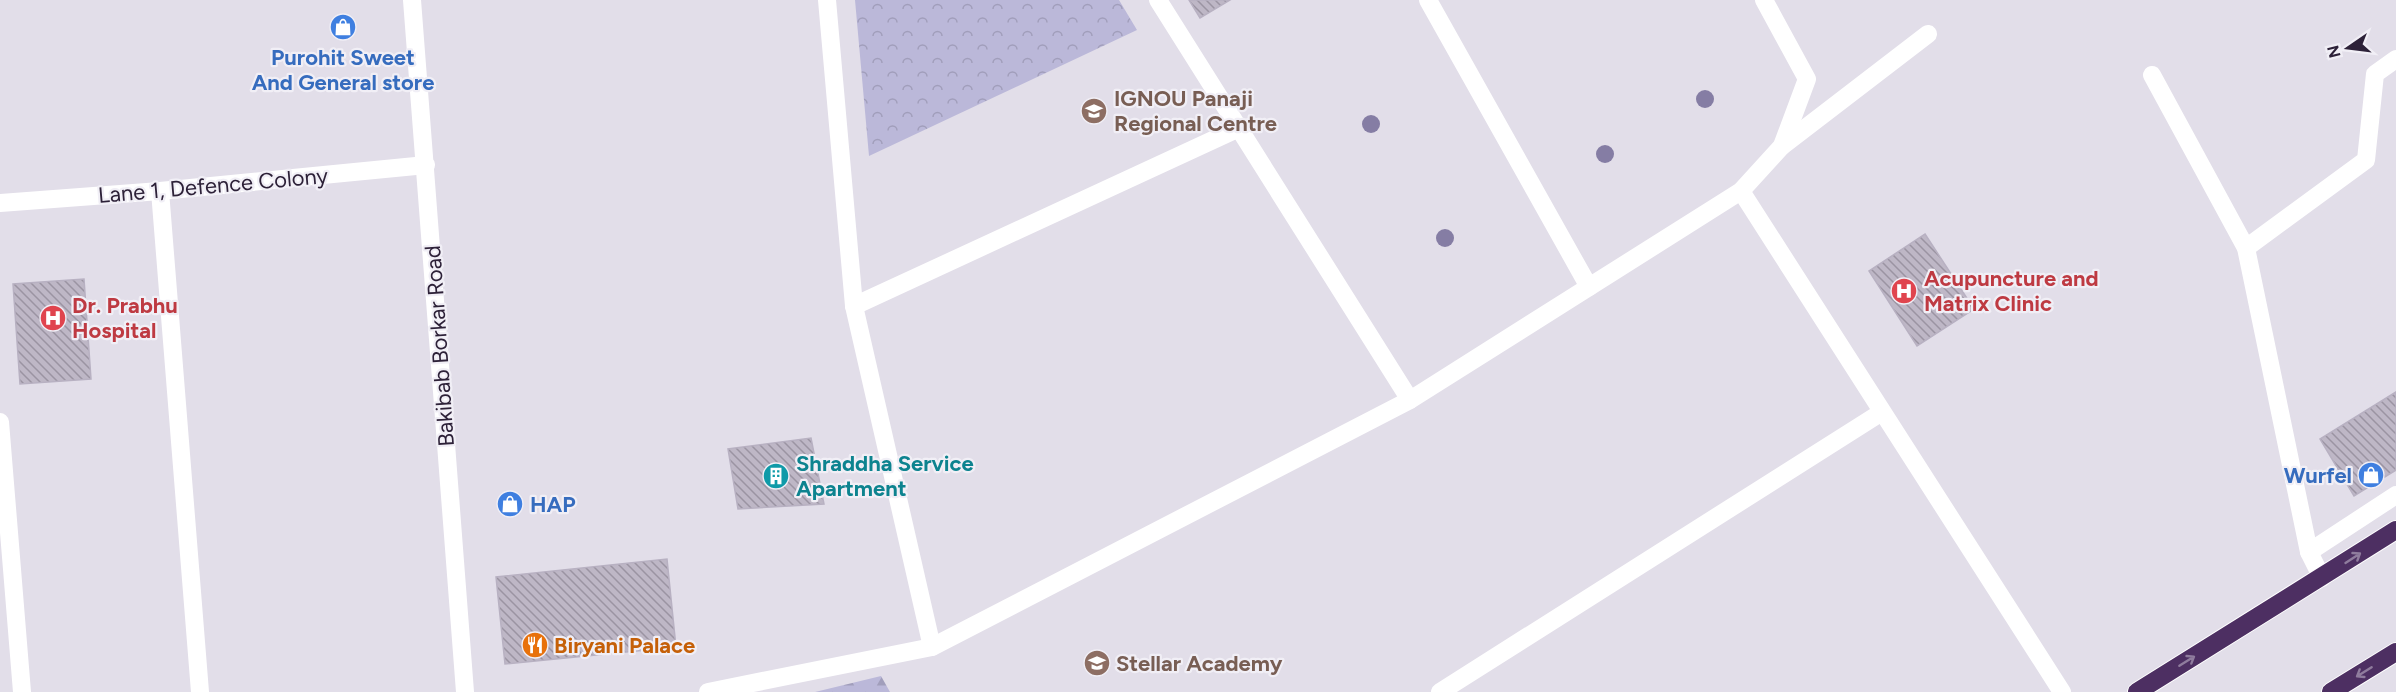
<svg xmlns="http://www.w3.org/2000/svg" width="2396" height="692" font-family="Figtree,sans-serif">
  <defs>
    <pattern id="forest-firs" width="22" height="20" patternUnits="userSpaceOnUse" patternTransform="scale(1.5)"><rect width="22" height="20" fill="#bbb8d9"/><path d="M5 1l3.5 6h-7zM16 11l3.5 6h-7z" fill="#a19ebb"/></pattern>
    <pattern id="park-crowns" width="20" height="18" patternUnits="userSpaceOnUse" patternTransform="scale(1.5)"><rect width="20" height="18" fill="#bbb8d9"/><path d="M2 6a3 3 0 1 1 6 0M12 15a3 3 0 1 1 6 0" fill="none" stroke="#a19ebb"/></pattern>
    <pattern id="building-back-hatch" width="6" height="6" patternUnits="userSpaceOnUse" patternTransform="scale(1.5)"><rect width="6" height="6" fill="#beb7c6"/><path d="M-1 5l2 2M0 0l6 6M5-1l2 2" fill="none" stroke="#9b94a2"/></pattern>
  </defs>
  <rect width="100%" height="100%" fill="#e2dee9"/>
  <path fill="url(#forest-firs)" d="M881,676l9,16h-75z"/>
  <path fill="url(#park-crowns)" d="M855,0h264l18,30 -268,126z"/>
  <g fill="url(#building-back-hatch)" stroke="#b8b1c2" stroke-width="1.5">
    <path d="M1189,0h41l-30,18z"/>
    <path d="M1925,234l49,75 -57,37 -48,-75z"/>
    <path d="M84,279l7,100 -71,5 -7,-100z"/>
    <path d="M2396,392v78l-42,26 -34,-57z"/>
    <path d="M811,438l13,66 -86,5 -10,-60z"/>
    <path d="M667,559l9,88 -171,17 -9,-87z"/>
  </g>
  <g fill="none" stroke-linecap="round" stroke-linejoin="round">
    <defs>
      <g id="highway">
        <path d="M2137,692l259,-162"/>
        <path d="M2331,692l65,-40"/>
      </g>
    </defs>
    <use href="#highway" stroke="#fff" stroke-width="20"/>
    <g stroke="#fff" stroke-width="18">
      <path d="M412,0l53,692"/>
      <path d="M827,0l27,306 78,341"/>
      <path d="M1158,0l252,400"/>
      <path d="M1428,0l161,287"/>
      <path d="M2152,75l94,173 63,304 13,26"/>
      <path d="M1782,146l146,-112"/>
      <path d="M160,191l40,501"/>
      <path d="M1741,191l321,501"/>
      <path d="M0,203l160,-12 266,-26"/>
      <path d="M2246,248l120,-88 9,-86 21,-15"/>
      <path d="M854,306l385,-178"/>
      <path d="M0,422l22,270"/>
      <path d="M2309,552l87,-57"/>
      <path d="M708,692l224,-45 478,-247 331,-209 41,-45 25,-67 -43,-79"/>
      <path d="M1440,692l442,-280"/>
    </g>
    <use href="#highway" stroke="#4d2f62" stroke-width="18"/>
  </g>
  <g fill="#857da4">
    <circle cx="1705" cy="99" r="9"/>
    <circle cx="1371" cy="124" r="9"/>
    <circle cx="1605" cy="154" r="9"/>
    <circle cx="1445" cy="238" r="9"/>
  </g>
  <defs><path id="oneway-shaft" d="M-6 0H5M1.5-3L5.5 0L1.5 3" fill="none" stroke-width="1.6" stroke-linecap="round" stroke-linejoin="round" transform="scale(1.5)"/></defs>
  <g stroke="#8f7c9d">
    <use href="#oneway-shaft" transform="translate(2353 558) rotate(-33)"/>
    <use href="#oneway-shaft" transform="translate(2187 661) rotate(-32)"/>
    <use href="#oneway-shaft" transform="translate(2364 672) rotate(148)"/>
  </g>
  <defs>
    <symbol id="shop-disc" viewBox="-11 -11 22 22"><circle r="9.5" fill="#3f7fe0" stroke="#f1eff6"/><path d="M-5-2.5h2.3a2.7 3.5 0 0 1 5.4 0H5L5.5 6h-11ZM-1.5-2.5h3a1.5 2.3 0 0 0-3 0Z" fill="#fff"/></symbol>
    <symbol id="university-disc" viewBox="-11 -11 22 22"><circle r="9.5" fill="#8d6e63" stroke="#f1eff6"/><path d="M0-5L7-2L0 1L-7-2ZM-4 1L0 2.5L4 1V4Q0 6-4 4Z" fill="#fff"/></symbol>
    <symbol id="hospital-disc" viewBox="-11 -11 22 22"><circle r="9.5" fill="#e0444e" stroke="#f1eff6"/><path d="M-5-5h3v3.5h4V-5h3V5h-3V1.5h-4V5h-3Z" fill="#fff"/></symbol>
    <symbol id="building-disc" viewBox="-11 -11 22 22"><circle r="9.5" fill="#0f9aa8" stroke="#f1eff6"/><path d="M-4-6H4V6H1V3H-1V6H-4ZM-2.5-4.3h1.7v1.8h-1.7ZM.8-4.3h1.7v1.8H.8ZM-2.5-1h1.7V.8h-1.7ZM.8-1h1.7V.8H.8Z" fill="#fff"/></symbol>
    <symbol id="restaurant-disc" viewBox="-11 -11 22 22"><circle r="9.5" fill="#e8710a" stroke="#f1eff6"/><path d="M-5-6h1v4h1v-4h1v4h1v-4h1v5L-1.5 .5V6h-2V.5L-5-1ZM5-6V6H3V1.5H1.5Q1.5-4 5-6Z" fill="#fff"/></symbol>
    <symbol id="school-disc" viewBox="-11 -11 22 22"><circle r="9.5" fill="#8d6e63" stroke="#f1eff6"/><path d="M0-5L7-2L0 1L-7-2ZM-4 1L0 2.5L4 1V4Q0 6-4 4Z" fill="#fff"/></symbol>
  </defs>
  <g fill-rule="evenodd">
    <use href="#shop-disc" x="328" y="12" width="30" height="30"/>
    <use href="#university-disc" x="1079" y="96" width="30" height="30"/>
    <use href="#hospital-disc" x="1889" y="276" width="30" height="30"/>
    <use href="#hospital-disc" x="38" y="303" width="30" height="30"/>
    <use href="#shop-disc" x="2356" y="460" width="30" height="30"/>
    <use href="#building-disc" x="761" y="461" width="30" height="30"/>
    <use href="#shop-disc" x="495" y="489" width="30" height="30"/>
    <use href="#restaurant-disc" x="520" y="630" width="30" height="30"/>
    <use href="#school-disc" x="1082" y="648" width="30" height="30"/>
  </g>
  <g text-anchor="middle" stroke-width="4.5" stroke-linejoin="round" paint-order="stroke">
    <g font-size="22" font-weight="bold" fill="#366cbe" stroke="#f1eff6">
      <text x="343" y="65">Purohit Sweet<tspan x="343" dy="25">And General store</tspan></text>
      <text x="2352" y="483" text-anchor="end">Wurfel</text>
      <text x="530" y="512" text-anchor="start">HAP</text>
    </g>
    <g font-size="22" font-weight="bold" fill="#785e54" stroke="#f1eff6" text-anchor="start">
      <text x="1114" y="106">IGNOU Panaji<tspan x="1114" dy="25">Regional Centre</tspan></text>
      <text x="1116" y="671">Stellar Academy</text>
    </g>
    <g font-size="22" fill="#2d2138" stroke="#f1eff6">
      <text transform="translate(213 185) rotate(-5)" y="8">Lane 1, Defence Colony</text>
      <text transform="translate(439 346) rotate(-94)" y="8">Bakibab Borkar Road</text>
    </g>
    <g font-size="22" font-weight="bold" fill="#be3a42" stroke="#f1eff6" text-anchor="start">
      <text x="1924" y="286">Acupuncture and<tspan x="1924" dy="25">Matrix Clinic</tspan></text>
      <text x="72" y="313">Dr. Prabhu<tspan x="72" dy="25">Hospital</tspan></text>
    </g>
    <g font-size="22" font-weight="bold" fill="#0d838f" stroke="#f1eff6" text-anchor="start">
      <text x="796" y="471">Shraddha Service<tspan x="796" dy="25">Apartment</tspan></text>
    </g>
    <g font-size="22" font-weight="bold" fill="#c56008" stroke="#f1eff6" text-anchor="start">
      <text x="554" y="653">Biryani Palace</text>
    </g>
  </g>
  <g transform="translate(2348 48) rotate(256)" stroke="#f1eff6" stroke-width="4.5" paint-order="stroke">
  <path d="M0-4.5L10 22L0 15L-10 22Z" fill="#2d2138"/>
  <text y="-9" font-size="16" font-weight="bold" text-anchor="middle" fill="#2d2138">N</text>
  </g>
</svg>
